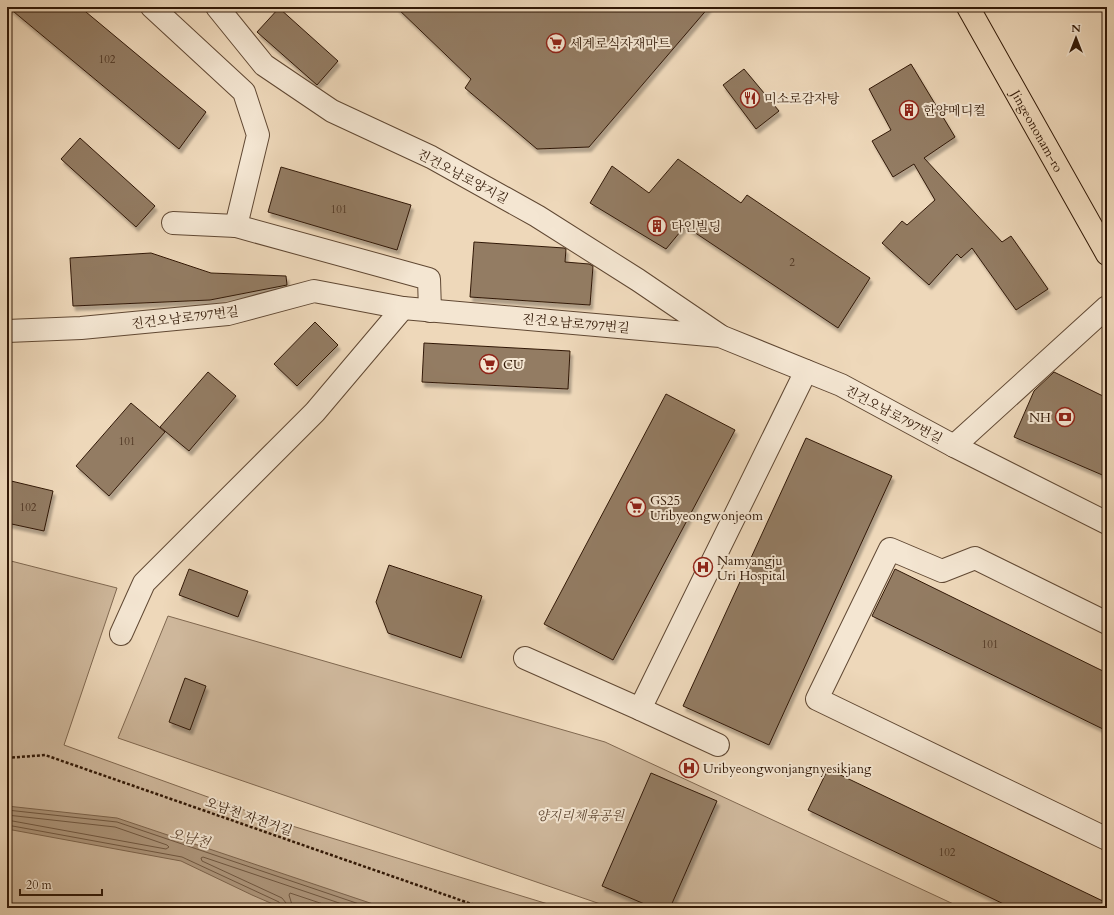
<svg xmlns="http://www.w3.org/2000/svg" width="1114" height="915" font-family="Cardo,'Noto Serif KR',serif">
  <defs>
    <filter id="shadow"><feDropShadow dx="2.5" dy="4.5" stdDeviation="1" flood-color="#0004"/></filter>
  </defs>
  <rect width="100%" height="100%" fill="#eed8ba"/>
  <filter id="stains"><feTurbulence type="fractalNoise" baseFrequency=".005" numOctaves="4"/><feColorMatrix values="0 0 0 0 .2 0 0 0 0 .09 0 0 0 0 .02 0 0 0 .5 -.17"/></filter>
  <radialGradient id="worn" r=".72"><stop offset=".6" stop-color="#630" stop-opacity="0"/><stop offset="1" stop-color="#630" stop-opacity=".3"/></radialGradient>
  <g fill="#ceb79b" stroke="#806850">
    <path d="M7,560l110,28 -53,157 202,73 295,90h-554z"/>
    <path d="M168,616l437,126 357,166h-350l-494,-170z"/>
  </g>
  <path fill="#ae977d" stroke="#7c644d" d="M7,806l110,12 268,90h-103l-30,-13 -71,-34 -174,-32z"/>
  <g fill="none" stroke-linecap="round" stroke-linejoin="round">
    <g stroke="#705842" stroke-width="1">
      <path d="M7,810l110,12 254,86"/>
      <path d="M7,815l108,12 52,18 2,2 -3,2 -159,-29"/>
      <path d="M7,825l175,32 97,45 3,6"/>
      <path d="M287,908l-1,-5 -4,-5 -80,-37 -1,-3 2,-1 151,51"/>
      <path d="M293,908l-4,-13 1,-2 45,15"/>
    </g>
  </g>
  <g fill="#937c64" stroke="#311806" filter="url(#shadow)">
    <path d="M8,7h72l126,105 -27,37z"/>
    <path d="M396,7h313l-120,140 -52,2 -72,-61 6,-9z"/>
    <path d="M279,8l59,53 -21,24 -60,-53z"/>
    <path d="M911,64l44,73 -31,21 78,84 9,-6 37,53 -32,21 -44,-62 -11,10 -4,-4 -28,31 -47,-42 20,-22 5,4 28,-25 -21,-36 -21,13 -21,-36 19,-11 -22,-41z"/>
    <path d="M744,69l35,42 -23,18 -33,-44z"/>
    <path d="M80,138l75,68 -19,21 -75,-68z"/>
    <path d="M678,159l63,44 6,-8 123,83 -32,50 -153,-102 -19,23 -76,-46 22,-37 37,27z"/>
    <path d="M281,167l130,38 -14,45 -129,-38z"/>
    <path d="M474,242l90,6 2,1 -1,13 24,2 4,2 -3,39 -120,-8z"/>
    <path d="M151,253l60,20 75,3 1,9 -77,15 -137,6 -3,-48z"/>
    <path d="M315,322l23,23 -41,41 -23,-22z"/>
    <path d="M424,343l146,8 -2,38 -146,-7z"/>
    <path d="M208,372l28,24 -47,55 -29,-24z"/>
    <path d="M1054,372l53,26v79l-93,-40 20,-46z"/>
    <path d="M666,394l69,36 -122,230 -69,-36z"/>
    <path d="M131,403l34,29 -56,64 -33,-30z"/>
    <path d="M806,438l86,38 -123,269 -86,-39z"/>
    <path d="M7,480l46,11 -9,40 -37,-8z"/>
    <path d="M389,565l93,31 -21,62 -73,-25 -12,-31z"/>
    <path d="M189,569l59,22 -10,26 -59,-22z"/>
    <path d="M895,569l212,104v58l-235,-115z"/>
    <path d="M185,678l21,8 -16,44 -21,-8z"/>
    <path d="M828,769l279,134v5h-95l-204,-98z"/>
    <path d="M651,773l66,28 -47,107h-16l-52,-22z"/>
  </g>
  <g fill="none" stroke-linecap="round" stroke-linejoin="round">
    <defs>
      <g id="minor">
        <path d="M152,7l92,85 14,43 -22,91"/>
        <path d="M217,7l47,58 68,46 99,46 106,59 101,64 81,55"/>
        <path d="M173,223l63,3 193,53 1,32"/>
        <path d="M7,331l74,-3 147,-14 86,-23 89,17 317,28 121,49 113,61 153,77"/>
        <path d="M954,446l153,-139"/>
        <path d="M1107,623l-132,-65 -33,13 -52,-22 -73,150 290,140"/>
        <path d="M121,634l23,-51 171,-171 88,-104"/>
        <path d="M525,658l115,51 166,-338"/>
        <path d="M640,709l78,36"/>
      </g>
      <g id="major">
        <path id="s1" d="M968,7l139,247"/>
      </g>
    </defs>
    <use href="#minor" stroke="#604833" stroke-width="24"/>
    <use href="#major" stroke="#311806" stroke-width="24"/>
    <path stroke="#311806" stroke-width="2.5" stroke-dasharray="3 2" stroke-linecap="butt" d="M7,758l38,-3 438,153"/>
    <use href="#minor" stroke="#f4e6d2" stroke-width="22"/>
    <use href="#major" stroke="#eed8ba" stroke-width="22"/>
  </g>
  <defs>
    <symbol id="supermarket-ring" viewBox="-11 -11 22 22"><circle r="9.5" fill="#f4e6d2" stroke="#8f2418" stroke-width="1.5"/><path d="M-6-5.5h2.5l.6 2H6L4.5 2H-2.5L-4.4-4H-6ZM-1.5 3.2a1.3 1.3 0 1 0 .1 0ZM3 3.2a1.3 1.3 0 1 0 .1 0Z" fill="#8f2418"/></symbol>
    <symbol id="restaurant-ring" viewBox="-11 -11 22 22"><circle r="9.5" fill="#f4e6d2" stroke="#8f2418" stroke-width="1.5"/><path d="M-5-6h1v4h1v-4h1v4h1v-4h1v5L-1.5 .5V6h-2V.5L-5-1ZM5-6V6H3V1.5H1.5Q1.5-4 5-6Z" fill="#8f2418"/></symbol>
    <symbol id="building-ring" viewBox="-11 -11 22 22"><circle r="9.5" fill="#f4e6d2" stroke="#8f2418" stroke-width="1.5"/><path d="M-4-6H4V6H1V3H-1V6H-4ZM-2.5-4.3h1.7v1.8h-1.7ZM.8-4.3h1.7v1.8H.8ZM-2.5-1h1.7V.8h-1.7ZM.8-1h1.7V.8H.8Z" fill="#8f2418"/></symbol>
    <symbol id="bank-ring" viewBox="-11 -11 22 22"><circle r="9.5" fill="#f4e6d2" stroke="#8f2418" stroke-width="1.5"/><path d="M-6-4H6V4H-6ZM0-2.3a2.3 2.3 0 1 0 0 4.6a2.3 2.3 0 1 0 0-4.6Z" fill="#8f2418"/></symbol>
    <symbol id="hospital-ring" viewBox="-11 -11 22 22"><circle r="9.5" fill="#f4e6d2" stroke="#8f2418" stroke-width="1.5"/><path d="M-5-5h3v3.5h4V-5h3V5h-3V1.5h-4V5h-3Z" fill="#8f2418"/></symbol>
  </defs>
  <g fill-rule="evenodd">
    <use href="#supermarket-ring" x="545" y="32" width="22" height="22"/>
    <use href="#restaurant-ring" x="739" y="87" width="22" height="22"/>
    <use href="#building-ring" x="898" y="99" width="22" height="22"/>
    <use href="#building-ring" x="646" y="215" width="22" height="22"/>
    <use href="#supermarket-ring" x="478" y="353" width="22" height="22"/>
    <use href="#bank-ring" x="1054" y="406" width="22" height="22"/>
    <use href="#supermarket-ring" x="625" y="496" width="22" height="22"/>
    <use href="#hospital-ring" x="692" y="556" width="22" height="22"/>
    <use href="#hospital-ring" x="678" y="757" width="22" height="22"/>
  </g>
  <g text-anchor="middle" stroke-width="4" stroke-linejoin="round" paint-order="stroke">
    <g font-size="11" fill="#4a311e">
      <text x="107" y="63">102</text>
      <text x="339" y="213">101</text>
      <text x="792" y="266">2</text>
      <text x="127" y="445">101</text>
      <text x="28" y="511">102</text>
      <text x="990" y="648">101</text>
      <text x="947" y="856">102</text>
    </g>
    <g font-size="13" fill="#311806" stroke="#f4e6d2" text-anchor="start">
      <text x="570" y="48">세계로식자재마트</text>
      <text x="764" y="103">미소로감자탕</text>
      <text x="923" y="115">한양메디컬</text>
      <text x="671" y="231">다인빌딩</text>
      <text x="503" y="369">CU</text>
      <text x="1051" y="422" text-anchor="end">NH</text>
      <text x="650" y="505">GS25<tspan x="650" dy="15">Uribyeongwonjeom</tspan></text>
      <text x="717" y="565">Namyangju<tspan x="717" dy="15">Uri Hospital</tspan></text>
      <text x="703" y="773">Uribyeongwonjangnyesikjang</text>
    </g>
    <g font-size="13" fill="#311806" stroke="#f4e6d2">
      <text dy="5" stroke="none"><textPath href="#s1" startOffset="142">Jingeononam-ro</textPath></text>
      <text transform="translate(463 176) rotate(28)" y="5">진건오남로양지길</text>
      <text transform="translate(185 317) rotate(-7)" y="5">진건오남로797번길</text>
      <text transform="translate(576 323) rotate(5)" y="5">진건오남로797번길</text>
      <text transform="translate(894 414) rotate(28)" y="5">진건오남로797번길</text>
      <text transform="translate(249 816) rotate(19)" y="5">오남천 자전거길</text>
    </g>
    <g font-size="13" font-style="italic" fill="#604833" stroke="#f4e6d2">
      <text x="580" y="820">양지리체육공원</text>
    </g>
    <g font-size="14" font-style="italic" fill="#634b36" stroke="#f4e6d2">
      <text transform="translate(190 838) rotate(15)" y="5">오남천</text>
    </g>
  </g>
  <rect width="1114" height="915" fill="none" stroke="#eed8ba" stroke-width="24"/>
  <rect x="8" y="8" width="1098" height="899" fill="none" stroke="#311806" stroke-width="2"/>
  <rect x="12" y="12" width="1090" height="891" fill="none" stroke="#311806"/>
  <g transform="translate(1076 38)" stroke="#f4e6d2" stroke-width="3" paint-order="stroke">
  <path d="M0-3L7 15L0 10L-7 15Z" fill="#311806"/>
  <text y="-6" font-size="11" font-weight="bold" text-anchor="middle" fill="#311806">N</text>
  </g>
  <path d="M20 889v6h82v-6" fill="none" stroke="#311806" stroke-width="2"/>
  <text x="26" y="889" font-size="12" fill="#311806" stroke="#f4e6d2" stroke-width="3" paint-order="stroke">20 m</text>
  <rect width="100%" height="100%" filter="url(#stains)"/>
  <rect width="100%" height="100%" fill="url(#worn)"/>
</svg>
